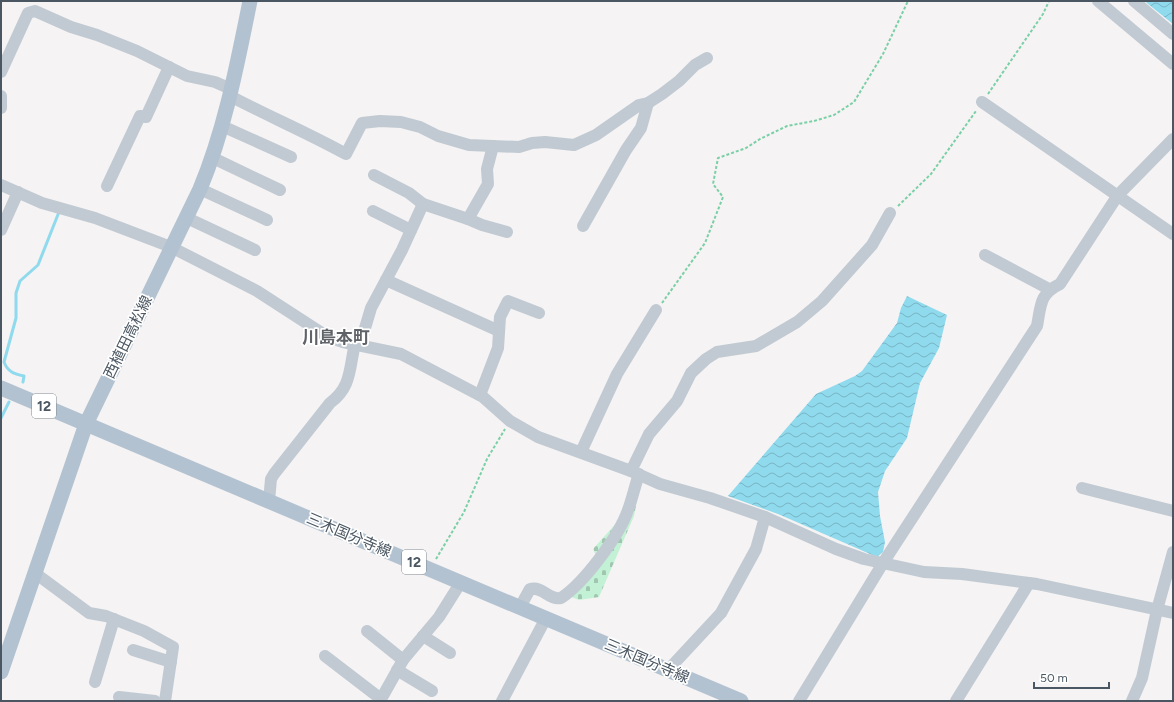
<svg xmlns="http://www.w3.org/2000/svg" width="1174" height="702" font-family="Figtree,'Noto Sans JP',sans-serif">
  <defs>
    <pattern id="cemetery-stones" width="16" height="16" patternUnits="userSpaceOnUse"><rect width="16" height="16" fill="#c3f1d5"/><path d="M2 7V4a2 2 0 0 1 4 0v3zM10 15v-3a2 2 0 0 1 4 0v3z" fill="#a0c6b0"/></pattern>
    <pattern id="water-waves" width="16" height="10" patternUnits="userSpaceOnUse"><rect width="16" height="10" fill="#90daee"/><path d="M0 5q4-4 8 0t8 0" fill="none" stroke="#78b4c4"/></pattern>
  </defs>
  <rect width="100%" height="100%" fill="#f5f3f3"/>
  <path fill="url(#cemetery-stones)" d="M637,500l-3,16 -35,81 -20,3 -10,-4 30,-33 -6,-14z"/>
  <g fill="url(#water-waves)">
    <path d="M1145,1h28v23l-25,-20z"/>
    <path d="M907,296l40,19 -8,33 -19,35 -13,55 -22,33 -7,21 2,24 5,26 -2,10 -6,5 -99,-43 -50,-18 88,-102 39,-18 7,-5 35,-48 4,-15z"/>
  </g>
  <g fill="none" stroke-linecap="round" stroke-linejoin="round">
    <g stroke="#90daee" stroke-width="3">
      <path d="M23,382l1,-6c-10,-2 -16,-4 -20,-14l12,-44v-25l4,-12 18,-16 21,-53"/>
      <path d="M1,418l8,-16"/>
    </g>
    <g stroke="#7ad0a6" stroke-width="2" stroke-dasharray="3 2" stroke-linecap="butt">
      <path d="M988,94l55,-80 6,-13"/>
      <path d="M898,206l33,-32 45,-63"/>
      <path d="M662,303l43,-60 18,-46 -10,-13 5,-26 28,-10 14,-9 27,-13 27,-5 20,-6 20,-13 29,-48 25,-53"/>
      <path d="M436,559l28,-47 23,-53 18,-30"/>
    </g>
    <g stroke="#c1cad2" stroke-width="12">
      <path d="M1098,1l75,63"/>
      <path d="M1134,1l39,33"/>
      <path d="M1,72l27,-59 7,-2 36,16 26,8 40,16 50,25 28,6 16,7"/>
      <path d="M1,96v12"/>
      <path d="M230,96c38,20 78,37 116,58l16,-31 18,-2 21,1 19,5 18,9 31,9 50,2 13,-4 13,-1 29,3 22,-10 43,-30 9,-2 14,-9 17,-13 16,-16 12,-7"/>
      <path d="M982,102l191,132"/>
      <path d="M222,126l69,31"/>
      <path d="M213,158l67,32"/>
      <path d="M374,175l35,18 14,11 45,15 14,6 25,7"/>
      <path d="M1,185l41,18 53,15 76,29 86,44 71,46 15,5 58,12 82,43 27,24 28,16 93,34 29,13 50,14 55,19 71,32 28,10 60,13 38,2 75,10 136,29"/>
      <path d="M107,186l33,-70 6,1 23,-50"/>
      <path d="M200,189l67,31"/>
      <path d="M373,211l38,19"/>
      <path d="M187,218l68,32"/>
      <path d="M468,219l20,-35 -1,-15 6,-23"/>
      <path d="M583,226l43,-76 15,-22 7,-25"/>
      <path d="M1,230l17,-38"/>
      <path d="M985,255l64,34"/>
      <path d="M386,280l113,51"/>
      <path d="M360,345l11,-37 31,-58 21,-46"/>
      <path d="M480,395l18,-47 2,-31 8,-16 31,12"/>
      <path d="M581,452l36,-78 39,-64"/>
      <path d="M631,471l18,-37 28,-33 14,-28 15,-14 11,-7 39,-6 41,-24 25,-21 50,-56 18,-32"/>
      <path d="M1082,488l91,23"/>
      <path d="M269,501l2,-22 3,-5 56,-71c22,-16 19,-35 25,-59"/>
      <path d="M35,573l54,40 17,3 38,15 29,16 -8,54"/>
      <path d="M520,607l10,-18c13,-3 18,11 31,9 23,-15 58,-62 67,-88 4,-11 7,-24 11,-36"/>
      <path d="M367,631l36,29"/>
      <path d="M423,636l27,17"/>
      <path d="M133,650l38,12"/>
      <path d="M325,656l56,43"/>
      <path d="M397,670l35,21"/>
      <path d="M668,670l53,-57 35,-64 9,-32"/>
      <path d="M95,682l19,-63"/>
      <path d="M119,697l36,4"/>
      <path d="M380,701l23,-41 36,-43 22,-35"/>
      <path d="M502,701l44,-83"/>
      <path d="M799,701l84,-138 154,-237c4,-20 2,-32 23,-42l58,-89 55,-56"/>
      <path d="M956,701l73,-118"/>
      <path d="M1132,701l10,-23 15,-68 16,-58"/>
    </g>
    <g stroke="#b3c2d1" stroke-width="15">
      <path d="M1,388l740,313"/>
      <path d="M1,672l85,-248 114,-235c25,-60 37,-124 50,-188"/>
    </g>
  </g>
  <g text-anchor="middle" stroke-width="3.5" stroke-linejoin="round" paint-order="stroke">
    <g fill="#fff" stroke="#808990" stroke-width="1">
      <rect x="32" y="394" width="24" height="24" rx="3"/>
      <rect x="402" y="550" width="24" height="24" rx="3"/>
    </g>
    <g font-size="14" font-weight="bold" fill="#4a5661">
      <text x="44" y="411">12</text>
      <text x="414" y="567">12</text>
    </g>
    <g font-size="15" fill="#4a5661" stroke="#fff">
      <text transform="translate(128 337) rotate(-64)" y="5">西植田高松線</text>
      <text transform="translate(349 535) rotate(23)" y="5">三木国分寺線</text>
      <text transform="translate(647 661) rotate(23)" y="5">三木国分寺線</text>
    </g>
    <g font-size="17" font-weight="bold" fill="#5f6368" stroke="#fff">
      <text x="336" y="343">川島本町</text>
    </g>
  </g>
  <rect width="1174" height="702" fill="none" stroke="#4a5661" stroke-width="4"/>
  <path d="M1034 682v6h75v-6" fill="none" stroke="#4a5661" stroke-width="2"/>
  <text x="1040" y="682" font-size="12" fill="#4a5661" stroke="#ffffff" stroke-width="3" paint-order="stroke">50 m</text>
</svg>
